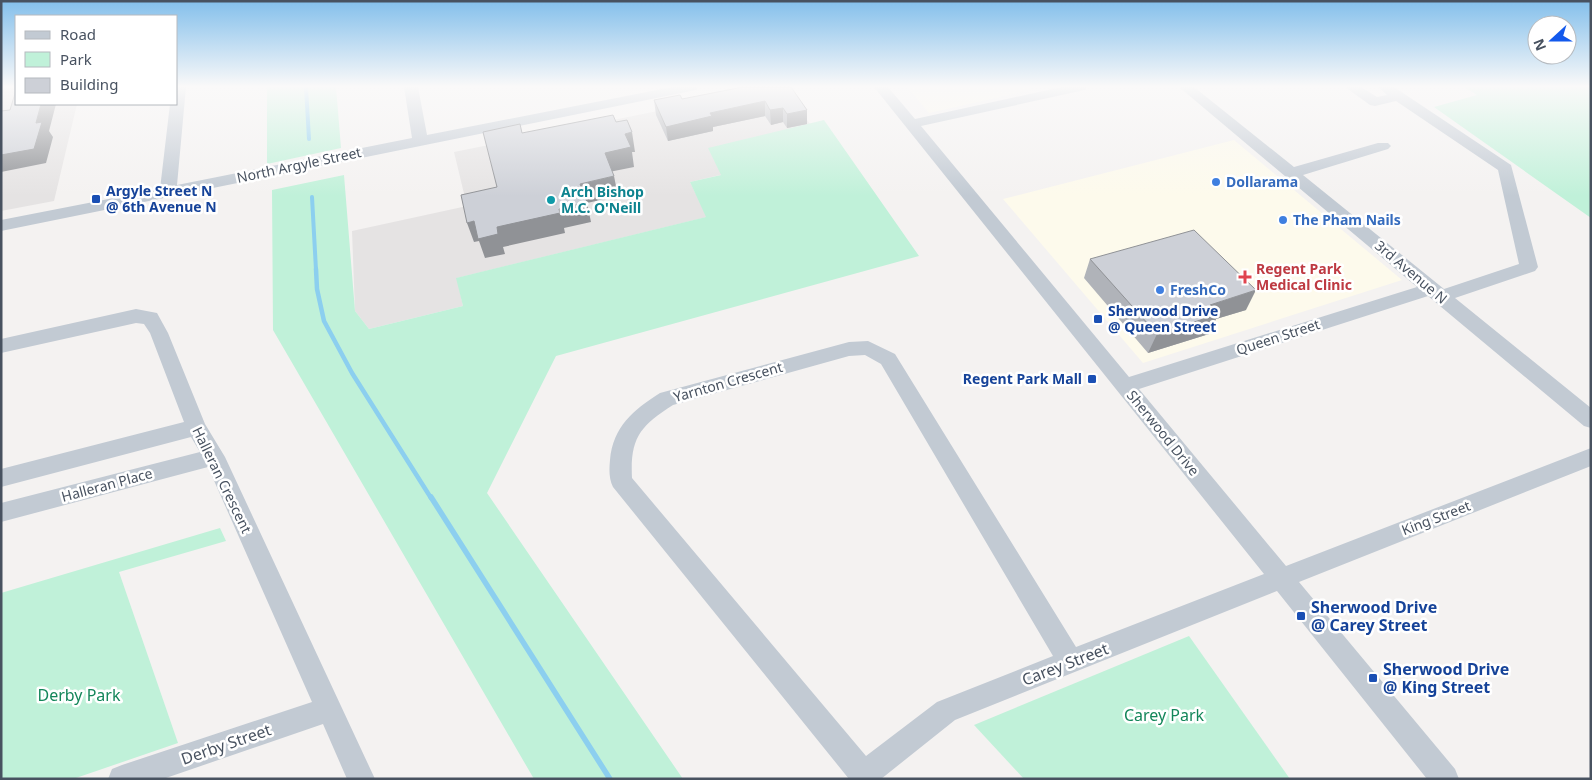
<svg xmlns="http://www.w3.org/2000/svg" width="1592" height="780" font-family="'Noto Sans',sans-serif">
  <rect width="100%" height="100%" fill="#f4f2f1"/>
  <g fill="#fdfaec">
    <path d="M907,87h121l3,3 -102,23z"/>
    <path d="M1234,140l168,140 -259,83 -140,-164z"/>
  </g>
  <g fill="#e5e3e3">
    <path d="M16,87v17h61l-23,97 -53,10v-122z"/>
    <path d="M777,87h7l44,63 -138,32 17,35 -250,61 6,28 -94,23 -14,-18 -3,-80 115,-25 -13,-54z"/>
  </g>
  <g fill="#c0f1d9">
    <path d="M267,87h69l5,61 -74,16z"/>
    <path d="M1464,87h127v131l-157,-111 43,-12z"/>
    <path d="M824,120l95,136 -363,100 -69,137 196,286h-149l-261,-449 -1,-140 72,-15 11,136 14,18 94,-23 -7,-28 250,-61 -16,-35 31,-7 -13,-27z"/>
    <path d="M220,528l6,13 -107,31 59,171 -105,36h-72v-186z"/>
    <path d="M1189,636l101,143h-266l-50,-54z"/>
  </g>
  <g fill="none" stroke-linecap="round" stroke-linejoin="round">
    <g stroke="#8ccfef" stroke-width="4">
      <path d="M306,87l3,52"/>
      <path d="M312,197l4,73"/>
    </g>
    <path stroke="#8ccfef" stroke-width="4.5" d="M316,269l1,20 7,32 28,52 79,125"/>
    <path stroke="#8ccfef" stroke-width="5.5" d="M431,497l179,282"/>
    <g fill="#c2cad3" fill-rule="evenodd">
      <path d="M176,87h10l-9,98 235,-47 -8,-51h14l9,48 245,-48h26l-2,3 -5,1 -690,140v-11l159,-31 10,-85h6z"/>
      <path d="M874,87h14l27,32 147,-32h25l-2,3 -5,1 -159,35 208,251 288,-90 -238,-200h15l100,80 84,-24h10l3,3 -3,3 -85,26 141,114 75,-25 -21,-94 -102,-69 -21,5 -5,-1 -25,-18h16l16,10 10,-2 -9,-8h16l117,78 27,102 -3,4 -80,27 136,110v20l-7,-2 -156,-130 -289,93 147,177 305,-118v18l-292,116 156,187 4,10h-32l-150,-188 -322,129 -74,59h-32l-236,-292c-4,-8 -4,-17 -3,-27 3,-33 23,-50 50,-67l189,-51 19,-1 27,13 181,293 188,-73zM865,355l16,9 172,292 -116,46 -71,54 -234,-278c-2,-40 8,-52 41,-73l176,-49z"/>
      <path d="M136,309l21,4 11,20 37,91 20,33 150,322h-28l-24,-55 -160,55h-55l4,-10 10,-4 190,-63 -104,-235 -207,55v-19l199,-51 -9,-15 -190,50v-18l183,-47 -34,-89 -6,-9 -8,-1 -135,30v-14z"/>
    </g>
  </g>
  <g fill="#b0b3b9">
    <path d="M791,87l16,37 -20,4 -4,-6 -12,3 -6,-9 -52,11v4l-45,10 -12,-26 -2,-15 28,-1z"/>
    <path d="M1090,259l156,51 -30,9 -7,15 -61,19 -64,-75z"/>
  </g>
  <g fill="#909296">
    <path d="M765,101v15l-52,11v4l-45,10 -2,-14 44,-14z"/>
    <path d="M41,104h15l-7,27 4,6 -7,26 -45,9v-17l35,-32z"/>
    <path d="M783,108v14l-12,3 -1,-15z"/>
    <path d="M807,110v14l-20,4v-14z"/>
    <path d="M632,132l3,20h-3l2,15 -25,5 -4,-19 20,-19z"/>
    <path d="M614,176l4,20 -31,7 4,19 -27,6 1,5 -62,14 2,7 -20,4 -6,-17 -5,1 -7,-19 7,-2 23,6 62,-18 21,-25z"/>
    <path d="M1256,290l-10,20 -30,9 -7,15 -61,19 9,-19 53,-29z"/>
  </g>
  <g fill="#cdd0d7" stroke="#909296">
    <path d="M743,87h48l16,23 -20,4 -4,-6 -13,2 -5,-9 -55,12 2,3 -46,11 -12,-27 26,-5 2,4z"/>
    <path d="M16,90v14h25l-5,19 6,-1 -8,27 -33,6v-44l9,-1z"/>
    <path d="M613,115l3,7 11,-2 5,12 -7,2 6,13 -26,6 9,23 -34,8 7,18 -28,7 1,4 -63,14 1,7 -20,5 -4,-18 -7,2 -6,-28 36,-8 -14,-55 37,-8 2,9z"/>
    <path d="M1194,230l62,60 -46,15 9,9 -62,20 -67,-75z"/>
  </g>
  <linearGradient id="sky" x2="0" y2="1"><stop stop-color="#83bfeb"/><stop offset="0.44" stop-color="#faf9f9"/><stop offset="1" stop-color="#faf9f9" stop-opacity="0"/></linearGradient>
  <rect width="1592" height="196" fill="url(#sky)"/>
  <g fill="#3f7fe0" stroke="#fff" stroke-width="2">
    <circle cx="1216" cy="182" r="5"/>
    <circle cx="1283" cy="220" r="5"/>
    <circle cx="1160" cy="290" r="5"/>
  </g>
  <g fill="#1a4fb4" stroke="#fff" stroke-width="2">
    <rect x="91" y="194" width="10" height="10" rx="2.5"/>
    <rect x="1093" y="314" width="10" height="10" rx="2.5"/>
    <rect x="1087" y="374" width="10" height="10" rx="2.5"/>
    <rect x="1296" y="611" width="10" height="10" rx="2.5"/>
    <rect x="1368" y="673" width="10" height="10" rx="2.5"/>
  </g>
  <circle fill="#0f9aa8" stroke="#fff" stroke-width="2" cx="551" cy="200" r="5"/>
  <path fill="#e0444e" stroke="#fff" stroke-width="2" d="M1242.5 269.5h5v5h5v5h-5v5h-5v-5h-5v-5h5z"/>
  <g text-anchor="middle" stroke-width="5" stroke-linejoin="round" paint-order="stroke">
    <g font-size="14" fill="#485260" stroke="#fff">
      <text transform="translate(299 165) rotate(-12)" y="5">North Argyle Street</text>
      <text transform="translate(1411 272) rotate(40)" y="5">3rd Avenue N</text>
      <text transform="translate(1278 337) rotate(-18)" y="5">Queen Street</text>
      <text transform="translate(728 382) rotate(-16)" y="5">Yarnton Crescent</text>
      <text transform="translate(1163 433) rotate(51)" y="5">Sherwood Drive</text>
      <text transform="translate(222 480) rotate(64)" y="5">Halleran Crescent</text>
      <text transform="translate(107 485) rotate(-15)" y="5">Halleran Place</text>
      <text transform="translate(1436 518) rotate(-21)" y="5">King Street</text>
    </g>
    <g font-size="14" font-weight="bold" fill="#366cbe" stroke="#fff" text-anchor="start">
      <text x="1226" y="187">Dollarama</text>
      <text x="1293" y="225">The Pham Nails</text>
      <text x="1170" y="295">FreshCo</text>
    </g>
    <g font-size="14" font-weight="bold" fill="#164399" stroke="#fff" text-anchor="start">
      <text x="106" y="196">Argyle Street N<tspan x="106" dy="16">@ 6th Avenue N</tspan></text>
      <text x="1108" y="316">Sherwood Drive<tspan x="1108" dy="16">@ Queen Street</tspan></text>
      <text x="1082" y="384" text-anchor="end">Regent Park Mall</text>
    </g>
    <g font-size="14" font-weight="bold" fill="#0d838f" stroke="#fff" text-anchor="start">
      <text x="561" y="197">Arch Bishop<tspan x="561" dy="16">M.C. O'Neill</tspan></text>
    </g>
    <g font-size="14" font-weight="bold" fill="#be3a42" stroke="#fff" text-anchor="start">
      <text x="1256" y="274">Regent Park<tspan x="1256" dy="16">Medical Clinic</tspan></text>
    </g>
    <g font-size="16" font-weight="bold" fill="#164399" stroke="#fff" text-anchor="start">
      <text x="1311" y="613">Sherwood Drive<tspan x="1311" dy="18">@ Carey Street</tspan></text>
      <text x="1383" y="675">Sherwood Drive<tspan x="1383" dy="18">@ King Street</tspan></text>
    </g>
    <g font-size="16" fill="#485260" stroke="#fff">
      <text transform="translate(1065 664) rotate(-21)" y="6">Carey Street</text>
      <text transform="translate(226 744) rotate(-19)" y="6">Derby Street</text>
    </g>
    <g font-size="16" fill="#14865a" stroke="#fff">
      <text x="79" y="701">Derby Park</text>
      <text x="1164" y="721">Carey Park</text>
    </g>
  </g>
  <rect width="1592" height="780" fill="none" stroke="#485260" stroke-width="5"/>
  <rect x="15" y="15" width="162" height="90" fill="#ffffff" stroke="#b6babf"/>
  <rect x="25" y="31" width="25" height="8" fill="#c2cad3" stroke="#b6babf"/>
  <text x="60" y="40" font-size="15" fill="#485260">Road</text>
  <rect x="25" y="52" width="25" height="15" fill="#c0f1d9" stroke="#b6babf"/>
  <text x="60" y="65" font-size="15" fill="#485260">Park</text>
  <rect x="25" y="78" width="25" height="15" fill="#cdd0d7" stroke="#b6babf"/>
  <text x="60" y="90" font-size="15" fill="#485260">Building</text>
  <g transform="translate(1552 40) rotate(249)"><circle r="24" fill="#ffffff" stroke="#b6babf"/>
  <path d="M0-4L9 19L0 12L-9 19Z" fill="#1359ec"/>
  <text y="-8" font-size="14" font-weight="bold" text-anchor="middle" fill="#485260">N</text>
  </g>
</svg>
